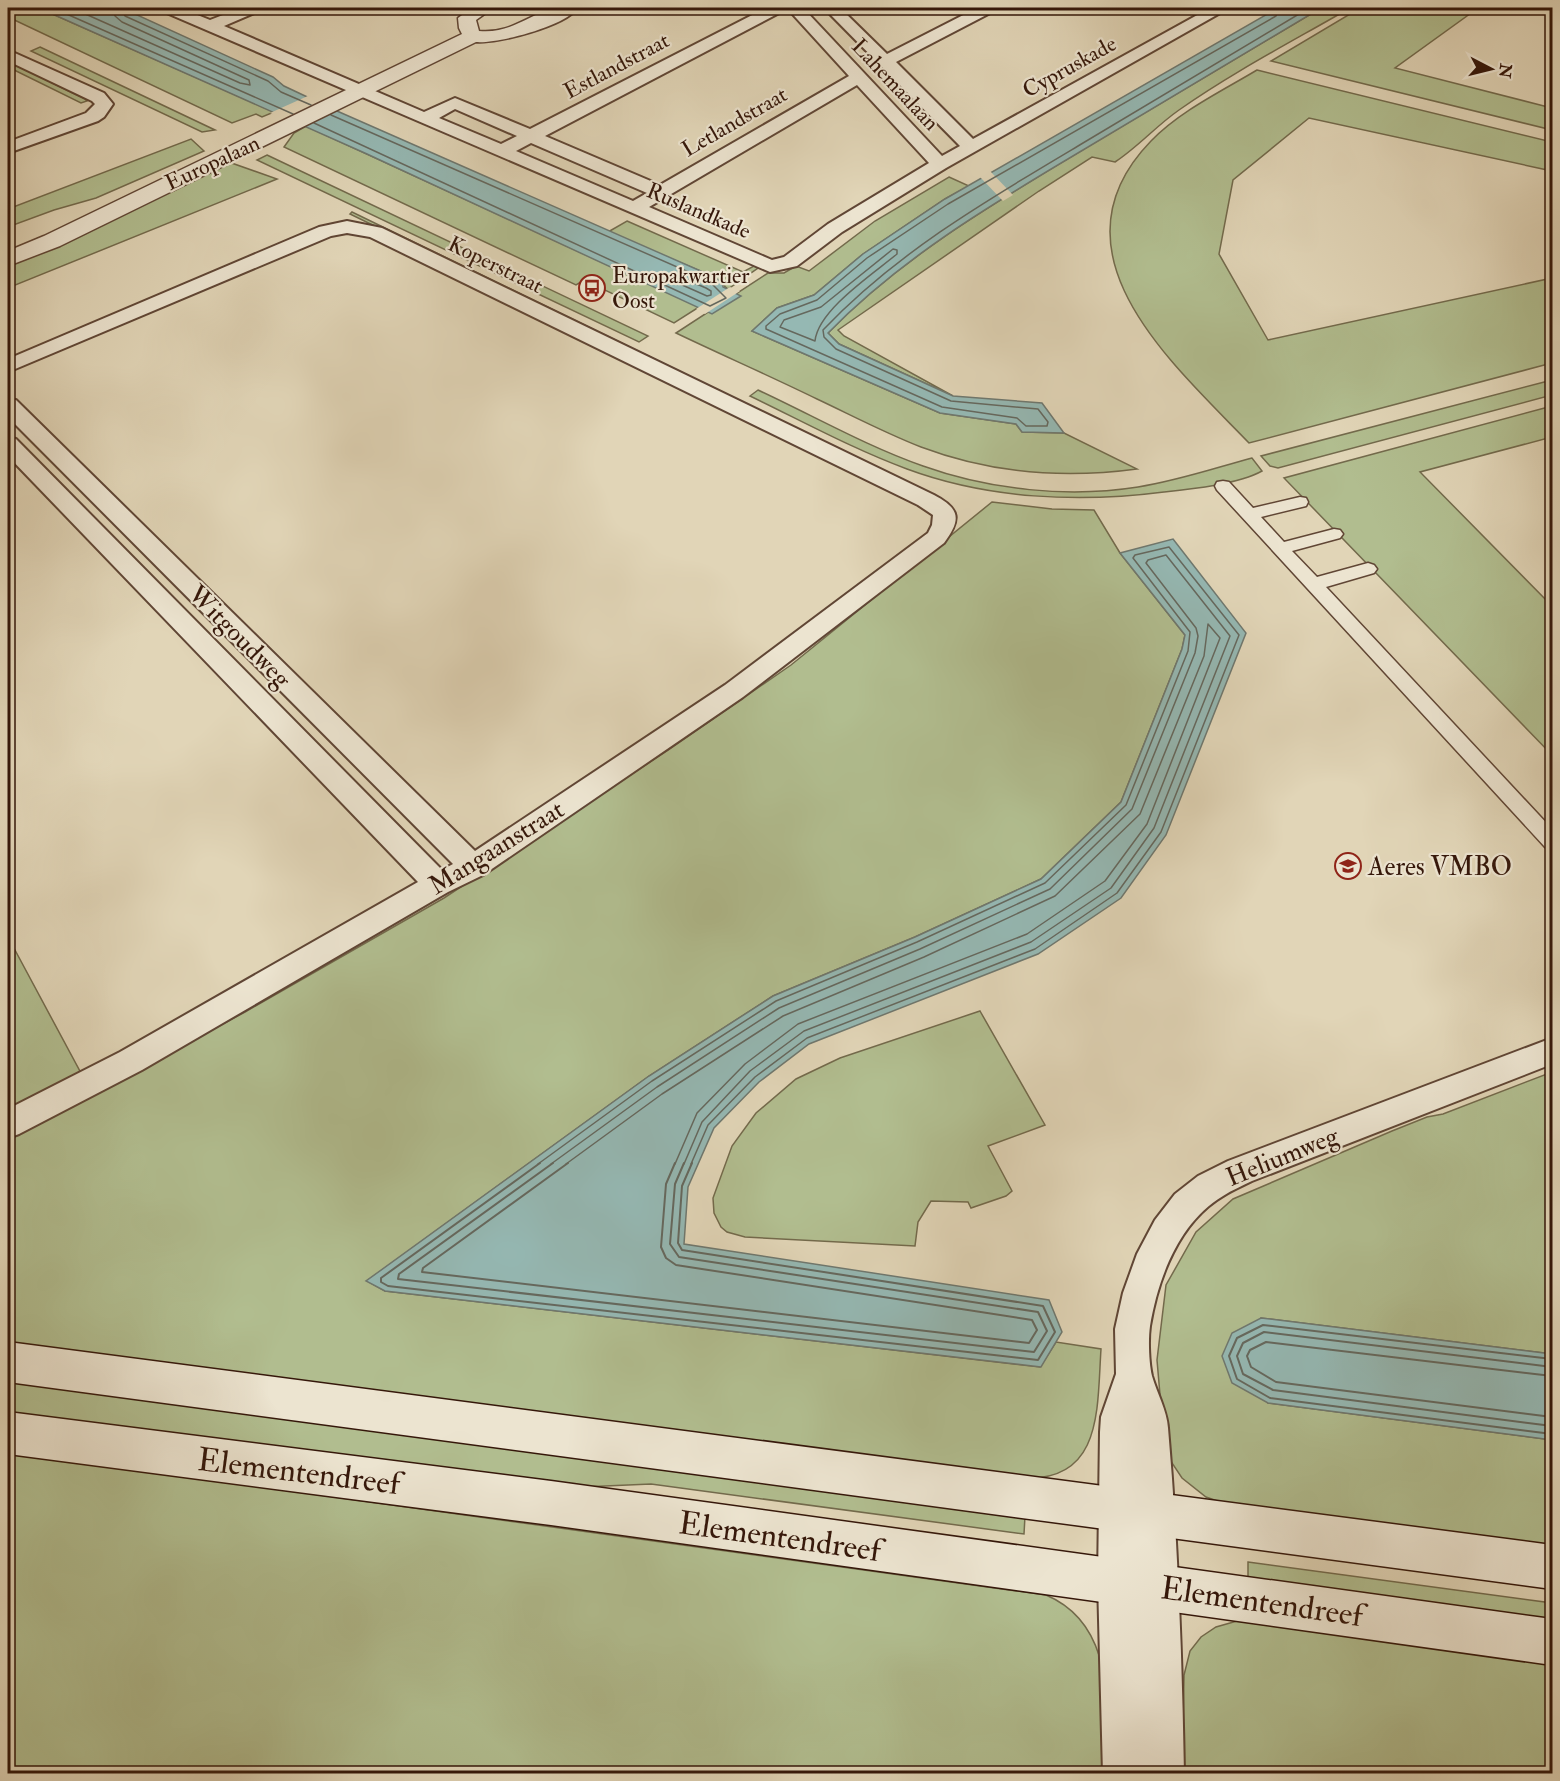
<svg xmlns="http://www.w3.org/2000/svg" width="1560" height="1781" font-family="'IM FELL Double Pica',serif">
  <rect width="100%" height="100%" fill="#e1d5b7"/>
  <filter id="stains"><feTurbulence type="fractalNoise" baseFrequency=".00333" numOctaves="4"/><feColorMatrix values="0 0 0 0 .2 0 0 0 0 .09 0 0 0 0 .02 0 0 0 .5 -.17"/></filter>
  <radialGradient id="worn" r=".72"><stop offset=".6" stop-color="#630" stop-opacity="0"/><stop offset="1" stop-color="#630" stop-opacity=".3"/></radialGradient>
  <g fill="#b1bd8f" stroke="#736a4c" stroke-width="1.5">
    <path d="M11,8h28l235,104 -12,5 -6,-3 -24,9 -224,-106v-8z"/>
    <path d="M1321,8h29c-57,33 -117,64 -171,102 -23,16 -41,37 -64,52l-23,-5 -53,34 -201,139 6,6 109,60 -114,-52 -11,-11c74,-76 164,-128 254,-183 80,-47 159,-95 239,-142z"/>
    <path d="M1360,8h118l-83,60 157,40v22l-281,-69z"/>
    <path d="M40,47l175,83 -13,2 -171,-81z"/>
    <path d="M8,61l77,38 2,2 -6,2 -73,-36z"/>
    <path d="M1257,70l295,72v29l-243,-53 -76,62 -14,74 49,86 284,-62v85l-303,80c-76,-79 -206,-191 -98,-302 29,-30 71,-50 106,-71z"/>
    <path d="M306,126l393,181 -25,16 -90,-43 -8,5 -292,-138 10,-14z"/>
    <path d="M191,139l13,12 -108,47 -42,12 -46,17v-18z"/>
    <path d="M267,155l381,181 -9,6 -382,-182z"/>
    <path d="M223,160l54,19 -269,109v-25l51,-22z"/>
    <path d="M949,177l20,9 -24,13 -82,55 -49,41 -37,13 -25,23 188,82 76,11 6,8 42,1 73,36c-74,10 -147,4 -216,-22 -36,-14 -70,-32 -104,-48 -47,-23 -95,-44 -141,-66l92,-60h16l12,-7 13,5 66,-50z"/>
    <path d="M352,212l385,187 -3,2 -384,-187z"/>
    <path d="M627,221l116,51 11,-6 4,2 -30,21 -16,-13 -104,-44z"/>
    <path d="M1552,380v15l-274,73 -8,-2 -9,-10z"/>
    <path d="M758,390c54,25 108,56 165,76 67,24 145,32 215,21 39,-6 77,-19 114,-29l10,13c-23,13 -70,18 -98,21 -85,11 -176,7 -257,-23 -54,-20 -105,-48 -157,-73z"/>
    <path d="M1552,406v31l-132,35 132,134v149l-268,-277z"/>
    <path d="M992,502l60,7 42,1 26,43 65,82 -3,14 -61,153 -80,77 -126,58 -142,59 -124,80 -282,205 18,10 655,76 16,-25 45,7c-4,59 2,133 -78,129l-1015,-134v-204l237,-128 199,-114 224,-148 123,-85z"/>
    <path d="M8,937l74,138 -74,38z"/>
    <path d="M980,1011l65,114 -57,21 24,45 -6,5 -35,12 -3,-6 -37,-1 -13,21 -3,24 -170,-9 -18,-5 -6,-5 -7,-14 -1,-15 19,-52 24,-33 40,-34 44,-21z"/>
    <path d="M1552,1072v282l-291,-36 7,85 284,37v107l-329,-44 -17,-6 -24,-19 -12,-18 -6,-19 -7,-81 9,-75 30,-53 37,-33 159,-68 35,-14 16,-3z"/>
    <path d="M8,1380l1017,136 -1,18 -373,-50 -92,4 -551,-75z"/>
    <path d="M8,1452l1038,143c71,30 60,114 64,179h-1102z"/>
    <path d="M1248,1562l304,41v19l-304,-41z"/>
    <path d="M1237,1621l315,42v110l-370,1 2,-99 6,-24 11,-14 15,-10z"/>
  </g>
  <g fill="#95b8b3" stroke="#6f786f" stroke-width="1.5">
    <path d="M39,8h83l151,69 11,9 53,25 375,165 10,6 1,5 18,9 -29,18 -345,-160z"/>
    <path d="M1278,8h43c-80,47 -159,95 -238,142 -91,54 -181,107 -255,183l11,11 114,52 89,7 22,30 -42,-1 -6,-8 -76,-11 -188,-82 25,-23 37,-13 49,-41 82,-55z"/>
    <path d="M1173,539l73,94 -80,202 -45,63 -83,56 -229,90 -50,38 -45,46 -26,59 -4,57 365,56 13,32 -21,35 -656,-76 -19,-10 283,-205 124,-80 142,-59 126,-58 80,-77 61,-153 3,-14 -65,-82z"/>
    <path d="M1261,1318l291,36v86l-284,-37 -36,-20 -10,-27 10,-23z"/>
  </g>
  <g fill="#e1d5b7">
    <path d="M310,95l13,6 -39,18 -14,-6z"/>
    <path d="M990,171l23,24 -10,6 -23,-24z"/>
    <path d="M730,287l10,4 -35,23 -9,-5z"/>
  </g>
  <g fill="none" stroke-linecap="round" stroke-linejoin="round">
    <g stroke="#65685e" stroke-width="1.5">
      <path d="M53,8l240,106"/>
      <path d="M72,8l168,75 10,2 -1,-5 -127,-58 -7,-6 -1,-8"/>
      <path d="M121,8l4,8 143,65 13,11 30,13"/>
      <path d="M1280,8l-4,8 -328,188 -81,54 -50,42 -37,14 -14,12v3l176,78 75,11 9,8h21l1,-4 -10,-13 -87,-8 -115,-52 -12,-12 -1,-7c73,-77 164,-130 255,-184 77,-46 154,-92 231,-138"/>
      <path d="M314,123l396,183 16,-8 -17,-17 -378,-166"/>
      <path d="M893,249l4,1v4c-24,20 -79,56 -82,87l-35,-14 4,-7 37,-13z"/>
      <path d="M673,274l33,14 5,3v4l-4,1 -36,-16 -1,-4z"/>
      <path d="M538,1164l114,-83 124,-80 141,-59 128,-59 81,-78 62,-154 2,-19 -57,-74 2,-3 34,-8 70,88 -78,197 -44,61 -82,56 -228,89 -52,39 -47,48 -17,39"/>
      <path d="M551,1164l106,-77 122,-79 141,-59 130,-60 82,-80 63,-156 3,-17 -2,-8 -50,-65 2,-3 18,-5 64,81 -76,192 -43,60 -80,54 -227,89 -54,40 -48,51 -18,42"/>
      <path d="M566,1164l96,-70 121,-78 141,-59 131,-61 85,-82 64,-158 4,-32 12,14 -73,186 -42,57 -78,53 -229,90 -53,40 -48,49 -22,51"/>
    </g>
    <g stroke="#65685e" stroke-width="2">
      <path d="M540,1163l-159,115v4l7,4 650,74 17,-28 -12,-26 -361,-56 -4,-7 4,-57 10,-23"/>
      <path d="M553,1163l-154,111 -1,5 636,73 13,-21 -9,-19 -359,-55 -9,-13 5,-60 9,-21"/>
      <path d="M568,1163l-145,105 -1,4 607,71 8,-13 -5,-10 -356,-55 -10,-7 -5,-11 5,-63 9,-21"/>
      <path d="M1552,1359l-289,-34 -26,13 -8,18 8,23 33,19 282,36"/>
      <path d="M1552,1367l-288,-35 -21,11 -6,13 6,18 30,16 279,36"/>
      <path d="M1552,1376l-286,-34 -16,8 -3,6 4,11 25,15 276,35"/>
    </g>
    <defs>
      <path id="pedestrian" d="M1223,481l6,1 24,26 47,-11 6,1 2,4 -2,4 -45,11 23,25 50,-13 6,1 3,4 -3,4 -48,13 25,26 51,-14 6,2 3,4 -3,4 -48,14 226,242v21l-7,-3 -328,-357 -2,-4 2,-4z"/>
      <g id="minor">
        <path d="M160,8h20l30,12 31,-12h20l-2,3 -35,15 200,86 31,-14 75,31 236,-121h19l-2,3 -238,125 115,49 189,-109 -62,-68h16l139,148 18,-10 -136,-138h16l47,46 90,-46h19l-2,3 -98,51 77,77 237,-131h19l-283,160 -104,64 -45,34 -27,6 -608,-261zM857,85l72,78 -101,61 -44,33 -12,3 -123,-53zM455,109l62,27 -16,8 -62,-26zM531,143l116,50 -14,8 -117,-50z"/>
        <path d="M8,50l96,43 9,11 -9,13 -6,4 -90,32v-11l78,-29 9,-9 -3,-3 -84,-40z"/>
        <path d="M347,221l35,7 552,267c27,14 27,25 10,48l-201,154 -260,178 -35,17 -306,178 -123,64 -11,4v-29l112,-57 298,-170 -410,-426v-19l8,2 426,431 11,-6 -445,-447v-18l8,1 459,451 250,-166 203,-152 4,-8 1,-10 -15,-10 -548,-268 -23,-4 -16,3 -323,136v-13l311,-132z"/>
        <path d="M1552,1038v26l-300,117c-10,5 -20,9 -29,15 -44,26 -65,82 -73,130 -2,14 -1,37 2,50 5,17 15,35 16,52 10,115 14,231 16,346h-81l-5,-193 2,-149 1,-15 15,-43 -1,-45 8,-36 14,-39 18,-34 20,-26 23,-18 30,-15z"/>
      </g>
      <path id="tertiary" d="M472,8h21l-17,12 3,11c32,3 48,-16 76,-23 7,-2 17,-1 23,0 -13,18 -80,36 -102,34l-416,204 -52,20v-15l36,-15 418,-202 -3,-6 -1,-10z"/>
      <g id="secondary">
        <path d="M8,1342l1544,203v44l-1544,-207z"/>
        <path d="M8,1412l543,69 1001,138v46l-1001,-140 -543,-71z"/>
      </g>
    </defs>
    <use href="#pedestrian" stroke="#604635" stroke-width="3"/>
    <use href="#minor" stroke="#604635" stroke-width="4"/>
    <use href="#tertiary" stroke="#604635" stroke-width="3"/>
    <use href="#secondary" stroke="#35170a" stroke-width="3"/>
    <use href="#pedestrian" fill="#ece4d0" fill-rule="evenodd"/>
    <use href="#minor" fill="#ece4d0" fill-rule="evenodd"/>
    <use href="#tertiary" fill="#ece4d0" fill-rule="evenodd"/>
    <use href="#secondary" fill="#ece4d0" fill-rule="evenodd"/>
  </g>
  <defs>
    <symbol id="bus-ring" viewBox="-11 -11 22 22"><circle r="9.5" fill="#ece4d0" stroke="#8f2418" stroke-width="1.5"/><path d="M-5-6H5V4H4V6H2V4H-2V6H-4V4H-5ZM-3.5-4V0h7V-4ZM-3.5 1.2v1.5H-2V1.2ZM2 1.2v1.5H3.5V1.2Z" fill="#8f2418"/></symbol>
    <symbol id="school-ring" viewBox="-11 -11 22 22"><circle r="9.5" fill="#ece4d0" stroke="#8f2418" stroke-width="1.5"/><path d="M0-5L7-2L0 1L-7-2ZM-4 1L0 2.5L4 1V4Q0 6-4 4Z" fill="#8f2418"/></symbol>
  </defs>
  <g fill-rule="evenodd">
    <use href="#bus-ring" x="577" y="273" width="30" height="30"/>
    <use href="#school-ring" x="1333" y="851" width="30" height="30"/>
  </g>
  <g text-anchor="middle" stroke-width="4.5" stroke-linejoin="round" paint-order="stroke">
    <g font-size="22" fill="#35170a" stroke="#ece4d0">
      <text transform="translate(616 65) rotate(-28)" y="8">Estlandstraat</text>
      <text transform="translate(1069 66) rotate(-29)" y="8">Cypruskade</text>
      <text transform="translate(896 84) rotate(47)" y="8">Lahemaalaan</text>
      <text transform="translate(734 121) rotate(-30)" y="8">Letlandstraat</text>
      <text transform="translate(212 162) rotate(-25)" y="8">Europalaan</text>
      <text transform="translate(699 210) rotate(23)" y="8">Ruslandkade</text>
      <text transform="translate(496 264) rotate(26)" y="8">Koperstraat</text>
    </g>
    <g font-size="22" fill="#35170a" stroke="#ece4d0" text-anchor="start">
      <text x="612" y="283">Europakwartier<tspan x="612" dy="25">Oost</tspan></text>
    </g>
    <g font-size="26" fill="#35170a" stroke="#ece4d0">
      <text transform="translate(240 636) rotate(45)" y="9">Witgoudweg</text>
      <text transform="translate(496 847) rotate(-32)" y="9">Mangaanstraat</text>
      <text transform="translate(1282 1156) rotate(-22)" y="9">Heliumweg</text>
    </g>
    <g font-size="26" fill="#35170a" stroke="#ece4d0" text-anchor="start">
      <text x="1368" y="875">Aeres VMBO</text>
    </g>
    <g font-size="32" fill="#35170a" stroke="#ece4d0">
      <text transform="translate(299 1471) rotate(7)" y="11">Elementendreef</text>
      <text transform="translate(780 1536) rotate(8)" y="11">Elementendreef</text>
      <text transform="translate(1262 1601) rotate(8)" y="11">Elementendreef</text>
    </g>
  </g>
  <rect width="1560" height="1781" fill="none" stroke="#e1d5b7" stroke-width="30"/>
  <rect x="9" y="9" width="1542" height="1763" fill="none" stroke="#35170a" stroke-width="3"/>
  <rect x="15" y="15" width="1530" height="1751" fill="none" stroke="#35170a" stroke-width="1.5"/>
  <g transform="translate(1491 69) rotate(97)" stroke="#ece4d0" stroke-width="4.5" paint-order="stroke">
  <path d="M0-4.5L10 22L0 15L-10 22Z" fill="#35170a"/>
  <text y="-9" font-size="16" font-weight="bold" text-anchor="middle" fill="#35170a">N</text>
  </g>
  <rect width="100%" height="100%" filter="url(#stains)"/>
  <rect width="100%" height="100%" fill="url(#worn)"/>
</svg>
